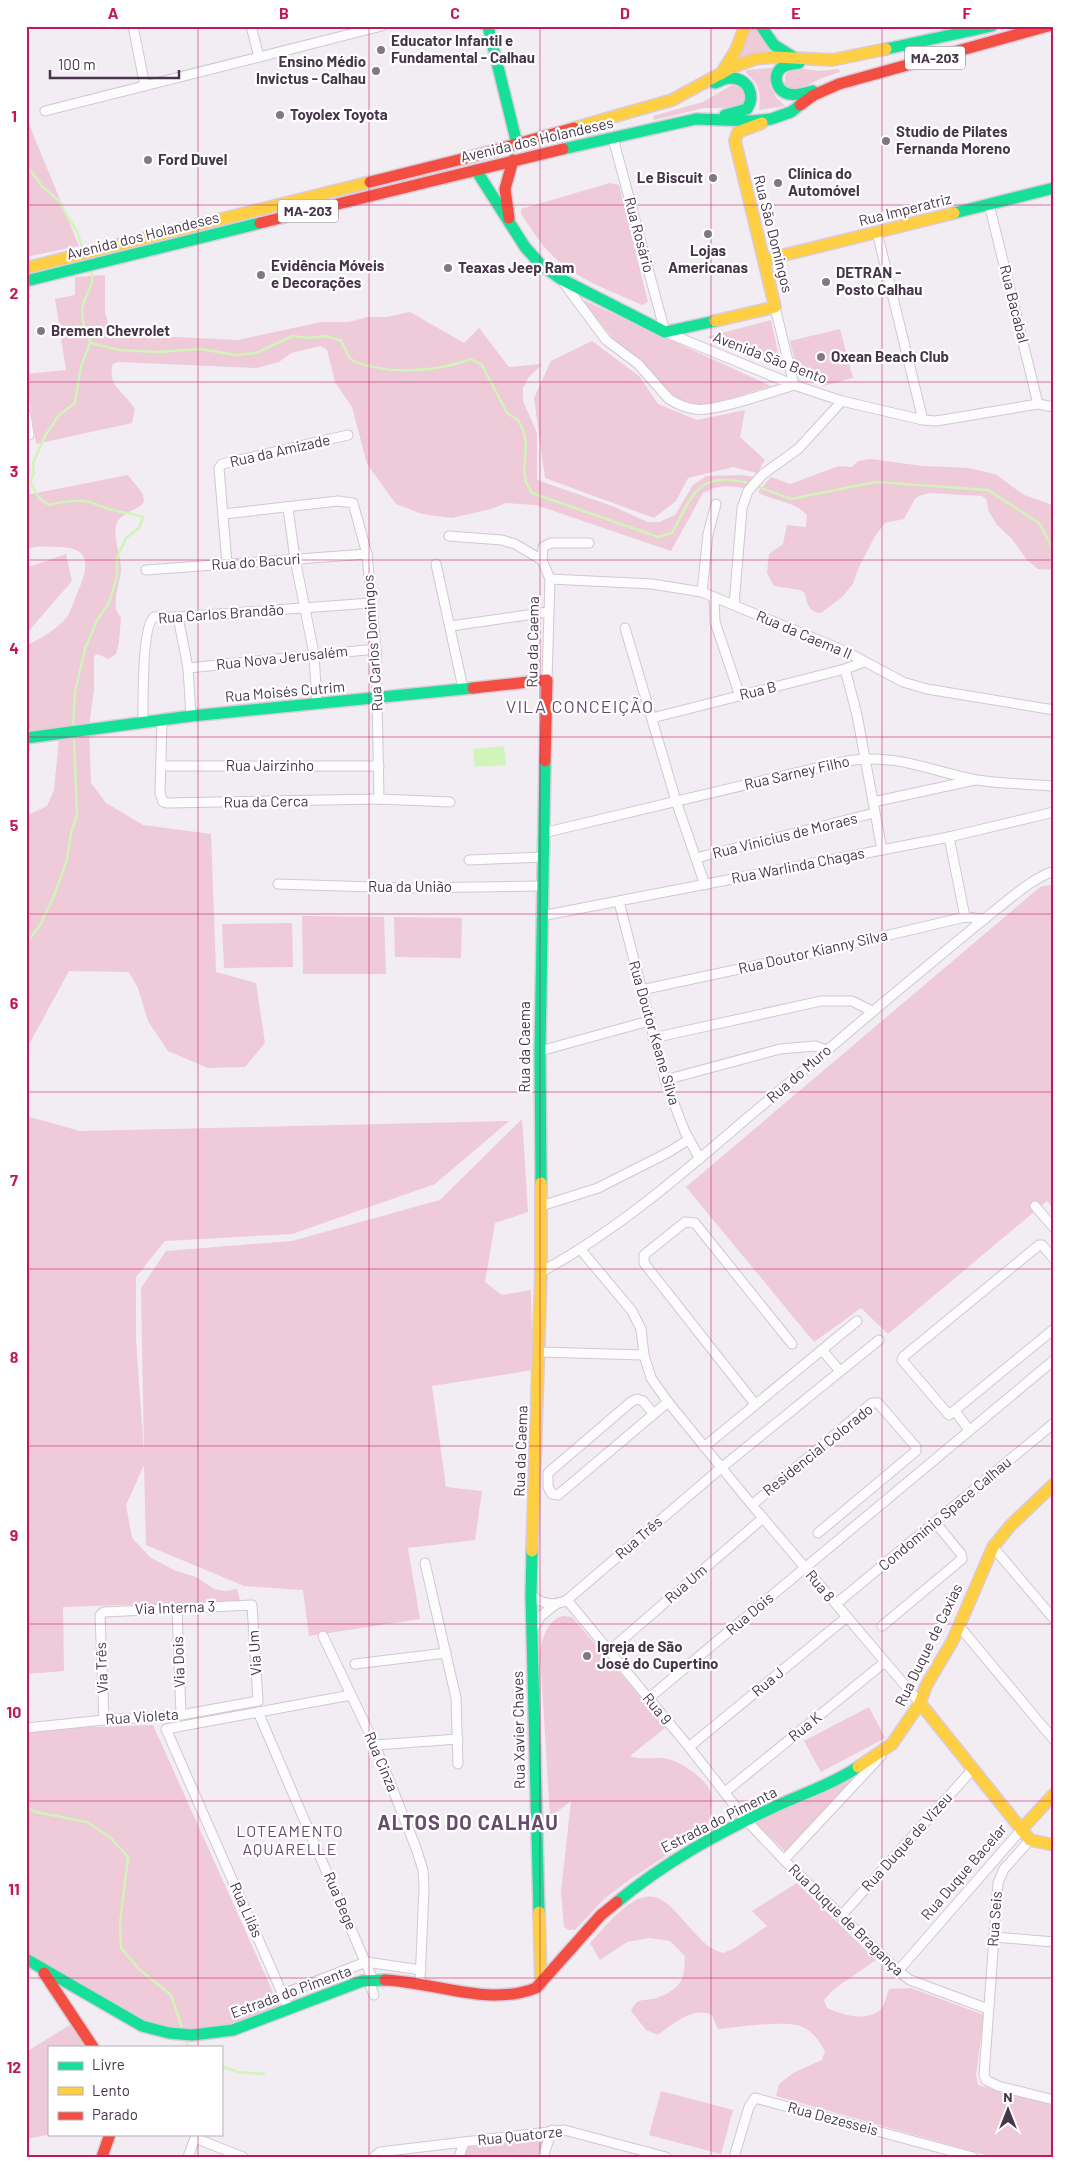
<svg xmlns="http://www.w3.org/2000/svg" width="1080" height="2183" font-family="Barlow,sans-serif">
  <rect width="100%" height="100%" fill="#f2ecf3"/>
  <g fill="#efcad9">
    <path d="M747,26h9l15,21 -2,3 -34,11z"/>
    <path d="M772,68l-2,18 6,11 9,9 -26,4c2,-17 1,-26 -13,-37v-3z"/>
    <path d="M798,68l20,3 21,-2 1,3 -18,6 -26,13 -11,-5v-9l2,-4z"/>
    <path d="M732,85l10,3 3,8 -3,10 -19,2h-19l-50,12 -1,-4 50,-14z"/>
    <path d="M26,117l53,129 -53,11z"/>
    <path d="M610,183l9,2 29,117 -6,3c-33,-15 -69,-27 -93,-53 -11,-11 -19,-26 -28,-38v-5z"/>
    <path d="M105,275v37l4,14 11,6 11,3 107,5 83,-18h28l18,-5h19l24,-5 54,31 15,-15 30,39 33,-3 -14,14 -5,10v13l14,32v47l75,26 36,16h11l16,-7 18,-30 13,-9 36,-1 12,2 -10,11c-15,-3 -27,-3 -41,5l-32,58 -135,-46 -30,-2 -15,6 -39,9 -30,-4 -26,-10 -29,-40 -15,-57 -17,-25 -8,-32 -6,-4 -30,7 -12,9 -22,6 -139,-6 -5,2c-7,22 12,28 22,45l-3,14 -96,21 -10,-70 40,-4 -11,-71 20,-4v-18z"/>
    <path d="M581,299l190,87 -68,21 -30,-10 -32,-37 -27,-20z"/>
    <path d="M771,320l10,46 -74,-29z"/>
    <path d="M840,329l13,49 -30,8 -25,-13 -8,-32z"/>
    <path d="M592,341l47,35 19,28 39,16 48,-10 -5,27 25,23 -8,13 -24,-6 -45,11 -12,23 -22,17 -109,-40 -11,-80 17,-37z"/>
    <path d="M871,459l51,7 47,2 26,6 29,21 26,9 4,3v63l-16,-1 -11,-9 -15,-21 -15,-14 -9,-15 -1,-10 -5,-4 -53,-3 -10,3 -4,3 -11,20 -19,4 -10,13 -17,33 -5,15 -11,13 -21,16c-12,-1 -14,-9 -16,-20l-5,-3 -26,-4 -7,-13 2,-19 14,-10 4,-19 19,2 1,-12c-14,-15 -33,-13 -49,-23l13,-15 19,7 49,-18 13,1 6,-6z"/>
    <path d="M128,475l15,19 1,8c-8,10 -26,11 -28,24 -3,13 6,32 5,46 -2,13 -11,36 0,45l-2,25 -3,12 -7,5 -12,-5 -3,2v34l-5,36 2,57 15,20 37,22 68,9 5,138 40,11 9,60 -20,24 -37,1 -40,-17 -20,-30 -10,-33 -9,-16 -60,-1 -43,79v-234l21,-10 7,-16 6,-61 -34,2v-85c13,-7 32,-17 41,-29 4,-5 6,-14 9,-21 10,-23 20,-48 -16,-49 -11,0 -23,-2 -34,2v-54z"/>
    <path d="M66,554l6,27 -46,53v-66z"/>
    <path d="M1054,884v325l-7,-8 -159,133 -27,-26 -47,34 -128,-155 354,-300z"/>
    <path d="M302,916l82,1 2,57h-83z"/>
    <path d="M394,917l68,1 -1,40 -66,-1z"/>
    <path d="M292,923l1,44 -69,1 -2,-44z"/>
    <path d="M26,1116l54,15 429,-10 -74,63 -143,50 -127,7 -29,36v63l8,113 -3,-165 25,-37 126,-10 148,-41 82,-81 6,93 -33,11 -10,59 17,13 29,-5 2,80 -101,16 14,101 36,4 -7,49 -67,8 12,71 -111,17 -6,-46 -59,-4 -98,-41 -2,-80 -18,40 6,33 19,20 25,13 20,6 18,12 11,2 12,-2 3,12 -177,6 1,64 -38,3z"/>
    <path d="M563,1616l9,1 94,110 -36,29c13,5 25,0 38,3 12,2 38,20 42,32 3,11 0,28 -3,38l-78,51 -25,19 -29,31h-6l-5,-3 -3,-35 10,-91 -21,16 -10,-166c3,-14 8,-32 23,-35z"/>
    <path d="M869,1707l16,31 -64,34 -17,-31z"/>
    <path d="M153,1725l127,283 -60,19 -27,6 -48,-8 -119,-68v-224l39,-5z"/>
    <path d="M858,1775l-72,77 -33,-31z"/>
    <path d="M797,1883l79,77 -42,29 -10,11 3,8c15,7 38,14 53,2 4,-4 7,-15 9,-21l22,-1 73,27 -8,60 2,10 76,20v52h-61l-217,-61 3,-12 14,-11 29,-13 3,-9c-5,-10 -16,-24 -28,-26 -23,-4 -55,2 -79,4l-6,-14c-19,-9 -39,9 -54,20l-12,-5 -15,-19c6,-13 10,-10 22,-12 12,-3 27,-11 30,-23 2,-6 1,-14 2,-20l-15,-15 -21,-3 -22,4 -27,18 -10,-17c16,-16 45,-57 70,-44 13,7 23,22 33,32 11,12 15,17 30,22l12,-5 32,-22 -15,-15z"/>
    <path d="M73,2023l15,24h-39v87h3l-26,5v-87z"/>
    <path d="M661,2091l72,19 -12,44 -72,-19z"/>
    <path d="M550,2131l-8,26h-81l4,-16z"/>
  </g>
  <path fill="#d0f4b9" d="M504,746l2,19 -31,2 -2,-18z"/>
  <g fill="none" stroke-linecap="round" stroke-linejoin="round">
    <g stroke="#d0f4b9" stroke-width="2.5">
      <path d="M26,165l16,21 16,14 20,34 4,13"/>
      <path d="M91,271c4,13 -3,19 -7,30 -5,14 1,29 7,42l28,7 39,2 42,-3 36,6 20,-2 37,-17 14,2 20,-2 14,5 9,18c33,17 87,13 121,0l11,6 25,48 11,7 6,12 2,13 -2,25 2,12 6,11 126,44 14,-4c14,-25 22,-56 56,-53 8,1 16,1 23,4"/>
      <path d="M756,486l35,13 85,-17 112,8 51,33 15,28"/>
      <path d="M73,727l2,-35 10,-43 12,-29 12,-17 8,-27v-18l9,-20 13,-10 4,-11c-10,-4 -17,-4 -27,-6 -10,-2 -18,-7 -27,-9 -14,-3 -27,0 -40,3l-10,-7 -9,-16 4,-9 -1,-10 12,-27 14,-21 16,-12 6,-37 9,-23"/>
      <path d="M26,944l14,-19 13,-27 14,-38 4,-27 6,-17 -3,-79"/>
      <path d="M26,1807l10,5 51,10 24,16 17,19 -8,66 1,25 18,21 32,26 11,32"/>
      <path d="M186,2040l2,7"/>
      <path d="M221,2066l17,6 26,2"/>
    </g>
    <defs>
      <g id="street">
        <path d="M133,26l12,60"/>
        <path d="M251,26l8,31"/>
        <path d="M45,111l337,-85"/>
        <path d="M613,138l52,194 129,53 48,16 81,19 13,1 102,-17 16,3"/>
        <path d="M989,204l49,200"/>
        <path d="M877,232l46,188"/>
        <path d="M563,282l43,58 32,24 31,35c8,5 17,9 26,10 17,4 79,-18 99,-24"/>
        <path d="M775,307l19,78"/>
        <path d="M26,414l3,21"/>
        <path d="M288,508l7,51 19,95 3,50"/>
        <path d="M224,514l114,-13 15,2 14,51 9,95 3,150"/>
        <path d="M449,536l53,4 13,4 27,16"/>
        <path d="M227,564l-8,-96 3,-4 126,-29"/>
        <path d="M436,564l27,124"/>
        <path d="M146,570l221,-16"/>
        <path d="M550,579l102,5 50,8 145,60 56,30 24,7 127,21"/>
        <path d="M702,592l6,-58 8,-30"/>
        <path d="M714,597l1,25 25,74"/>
        <path d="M734,605l8,-97 6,-17 15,-17 35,-25 44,-48"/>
        <path d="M178,617l10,51 3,48"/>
        <path d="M451,626l97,-14"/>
        <path d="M625,628l51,173 29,84"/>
        <path d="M188,668l188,-19"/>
        <path d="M845,669l12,46 25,135"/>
        <path d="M547,680l3,-101 -8,-19 1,-13 8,-4h38"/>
        <path d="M652,718l193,-49 19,-7"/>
        <path d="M162,720l-2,73 3,9 5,1 211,-4 71,3"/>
        <path d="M143,723c0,-18 -1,-98 11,-106h24l193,-14"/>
        <path d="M161,766h218"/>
        <path d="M873,802l102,-22"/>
        <path d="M543,833l303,-72c52,-8 83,10 131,19 25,4 52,4 77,6"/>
        <path d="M949,837l16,80"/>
        <path d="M696,858l178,-45"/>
        <path d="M469,860l74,-3"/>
        <path d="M278,884l127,4 137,-2"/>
        <path d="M619,902l46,178 20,52 15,27"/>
        <path d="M541,916l408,-79 105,-25"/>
        <path d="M641,990l168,-36 156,-37 20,2"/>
        <path d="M653,1038l168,-37h31l20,10"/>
        <path d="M540,1051l109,-30"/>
        <path d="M665,1080l115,-31 35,-3 12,4"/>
        <path d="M541,1206l57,-18 71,-36 19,-12"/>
        <path d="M1035,1206l19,22"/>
        <path d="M581,1250l51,61 9,18 3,26 7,23 17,24 84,103 168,198"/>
        <path d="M1054,1259l-12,-14h-3l-136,112 -1,3 47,55 105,-86"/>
        <path d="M541,1272c75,-41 140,-97 205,-153 60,-50 118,-101 179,-151 24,-20 48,-40 73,-60 18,-14 34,-29 56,-37"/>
        <path d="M822,1350l18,21"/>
        <path d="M539,1352l105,3"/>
        <path d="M755,1404l-111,-141v-8l41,-33 10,1 97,121"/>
        <path d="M955,1411l14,19"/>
        <path d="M654,1414l-11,-13 -6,-2 -6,3 -83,71v14l4,7 6,1 110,-93"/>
        <path d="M704,1447l153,-126"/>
        <path d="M752,1505l120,-102h6l38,44v4l-98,82"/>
        <path d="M993,1547l61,72"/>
        <path d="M425,1563l31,135 2,66"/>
        <path d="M531,1595c12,9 22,12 36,5l154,-132 158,-128"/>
        <path d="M567,1600l122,147 57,73 38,40 114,111 12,9 78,29"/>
        <path d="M836,1604l218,-181"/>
        <path d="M177,1608l4,107"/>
        <path d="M882,1626l80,-67 -1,-5 -26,-32"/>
        <path d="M959,1626l95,114"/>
        <path d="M533,1629l8,-13 15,-12"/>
        <path d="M323,1636l52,109 41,103 7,22 1,18 -4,94"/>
        <path d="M609,1651l154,-133"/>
        <path d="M355,1664l91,-11"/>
        <path d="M649,1698l405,-338"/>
        <path d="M258,1712l115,268"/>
        <path d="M26,1728l78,-8 77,-5 77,-14 -6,-96 -148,7 -4,3 4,105"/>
        <path d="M375,1745l83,-6"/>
        <path d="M689,1747l158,-130"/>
        <path d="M725,1792l160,-130"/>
        <path d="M1030,1840l-26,29 -6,14 -14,192 2,5 12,6 56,14"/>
        <path d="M784,1860l97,-104"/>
        <path d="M841,1916l132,-147"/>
        <path d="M994,1937l60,5"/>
        <path d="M898,1971l123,-141"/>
        <path d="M368,1980l6,15"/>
        <path d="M283,1994l83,-32 55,8"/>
        <path d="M289,2009l-123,-280 185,-34"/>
        <path d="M188,2157l7,-19 48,19"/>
        <path d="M374,2157l6,-5 184,-22 102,27"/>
        <path d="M459,2157l5,-15"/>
        <path d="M543,2157l9,-27"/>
        <path d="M734,2157l15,-50 6,-9 218,59"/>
      </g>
      <g id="fast">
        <path d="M488,26l29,118"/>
        <path d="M761,26l13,19 22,14"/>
        <path d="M886,49l106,-23"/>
        <path d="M799,63c-7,1 -14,1 -19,6 -8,9 -2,23 9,25 8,2 16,-1 24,-3"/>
        <path d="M715,83c5,-2 10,-5 15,-5 18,0 26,17 17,31l-22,6"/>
        <path d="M563,149l133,-30 57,2 18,-2 20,-7 9,-7"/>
        <path d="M476,170l49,77 16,18 20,14 104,53 50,-11"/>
        <path d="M954,213l100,-25"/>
        <path d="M26,281l234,-58"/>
        <path d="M26,738l165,-22 282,-28"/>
        <path d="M541,1183l-1,-132 5,-290"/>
        <path d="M532,1551l-1,44 8,317"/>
        <path d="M617,1902c48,-40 101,-69 157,-95 28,-13 59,-23 84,-40"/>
        <path d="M26,1959l116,67 27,7 23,2 41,-5 129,-49 23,-1"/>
      </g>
      <g id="slow">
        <path d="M721,74l15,-24 9,-24"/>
        <path d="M574,128l98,-28 61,-33 22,-8 19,-2 58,3 54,-11"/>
        <path d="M764,260l190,-47"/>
        <path d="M26,268l344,-86"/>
        <path d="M715,321l60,-14 -40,-166 3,-9 24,-9"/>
        <path d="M532,1551l9,-279v-89"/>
        <path d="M920,1703l110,137 24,5"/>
        <path d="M858,1767l34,-23 28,-41 6,-17 27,-46 40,-93 17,-21 44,-42"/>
        <path d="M1021,1830l33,-36"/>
        <path d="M539,1912l2,71"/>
      </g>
      <g id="jam">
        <path d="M800,105l14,-10 25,-11 209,-58"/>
        <path d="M370,182l100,-25 104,-29"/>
        <path d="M509,218l-4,-29 8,-29"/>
        <path d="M260,223l303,-74"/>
        <path d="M473,688l74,-8 -2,81"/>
        <path d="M44,1973l49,74"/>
        <path d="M385,1980c50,2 103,27 151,8l65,-73 16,-13"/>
        <path d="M102,2157l8,-23"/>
      </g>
    </defs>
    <use href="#street" stroke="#d0c8d2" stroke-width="11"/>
    <use href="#fast" stroke="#dbcbdc" stroke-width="14"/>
    <use href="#slow" stroke="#dbcbdc" stroke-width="14"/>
    <use href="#jam" stroke="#dbcbdc" stroke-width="14"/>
    <use href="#street" stroke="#fdfcfd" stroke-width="9"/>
    <use href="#fast" stroke="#16e098" stroke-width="11"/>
    <use href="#slow" stroke="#ffcf43" stroke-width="11"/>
    <use href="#jam" stroke="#f24e42" stroke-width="11"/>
  </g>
  <path fill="none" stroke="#c2185b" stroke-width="1" stroke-opacity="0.55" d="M198,26v2021M369,26v2131M540,26v2131M711,26v2131M882,26v2131M26,205h1028M26,382h1028M26,560h1028M26,737h1028M26,914h1028M26,1092h1028M26,1269h1028M26,1446h1028M26,1624h1028M26,1801h1028M26,1978h1028M198,2134v23"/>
  <g fill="#837685" stroke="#fff" stroke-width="2">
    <circle cx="381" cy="50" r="5"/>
    <circle cx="376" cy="71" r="5"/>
    <circle cx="280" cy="115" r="5"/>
    <circle cx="886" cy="141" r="5"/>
    <circle cx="148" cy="160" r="5"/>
    <circle cx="713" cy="178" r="5"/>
    <circle cx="778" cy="183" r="5"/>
    <circle cx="708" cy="234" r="5"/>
    <circle cx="448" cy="268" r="5"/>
    <circle cx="261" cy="275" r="5"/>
    <circle cx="826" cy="282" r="5"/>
    <circle cx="41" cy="331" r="5"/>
    <circle cx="821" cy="357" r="5"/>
    <circle cx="587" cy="1656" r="5"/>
  </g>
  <g text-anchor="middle" stroke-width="4.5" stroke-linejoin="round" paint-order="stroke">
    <g fill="#fff" stroke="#7e7280" stroke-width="1">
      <rect x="905" y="46.5" width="60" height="23" rx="4"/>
      <rect x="278" y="199.5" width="60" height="23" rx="4"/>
    </g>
    <g font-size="14" font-weight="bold" fill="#47364a">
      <text x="935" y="63">MA-203</text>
      <text x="308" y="216">MA-203</text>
    </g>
    <g font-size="15" font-weight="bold" fill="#47364a" stroke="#fff" text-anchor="start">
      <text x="391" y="46">Educator Infantil e<tspan x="391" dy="17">Fundamental - Calhau</tspan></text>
      <text x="366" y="67" text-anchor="end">Ensino Médio<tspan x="366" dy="17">Invictus - Calhau</tspan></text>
      <text x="290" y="120">Toyolex Toyota</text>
      <text x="896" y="137">Studio de Pilates<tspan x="896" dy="17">Fernanda Moreno</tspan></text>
      <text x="158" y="165">Ford Duvel</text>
      <text x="788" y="179">Clínica do<tspan x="788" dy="17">Automóvel</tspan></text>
      <text x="703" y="183" text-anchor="end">Le Biscuit</text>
      <text x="708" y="256" text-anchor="middle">Lojas<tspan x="708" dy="17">Americanas</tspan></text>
      <text x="271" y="271">Evidência Móveis<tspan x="271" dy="17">e Decorações</tspan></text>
      <text x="458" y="273">Teaxas Jeep Ram</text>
      <text x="836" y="278">DETRAN -<tspan x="836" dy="17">Posto Calhau</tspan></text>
      <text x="51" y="336">Bremen Chevrolet</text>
      <text x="831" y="362">Oxean Beach Club</text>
      <text x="597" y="1652">Igreja de São<tspan x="597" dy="17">José do Cupertino</tspan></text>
    </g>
    <g font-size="15" fill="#47364a" stroke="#fff">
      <text transform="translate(537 140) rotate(-13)" y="5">Avenida dos Holandeses</text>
      <text transform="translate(905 210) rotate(-14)" y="5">Rua Imperatriz</text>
      <text transform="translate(773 234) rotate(76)" y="5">Rua São Domingos</text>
      <text transform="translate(639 235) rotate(75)" y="5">Rua Rosário</text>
      <text transform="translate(143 236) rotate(-14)" y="5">Avenida dos Holandeses</text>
      <text transform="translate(1014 304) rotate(76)" y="5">Rua Bacabal</text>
      <text transform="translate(770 358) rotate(21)" y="5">Avenida São Bento</text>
      <text transform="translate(280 451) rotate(-13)" y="5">Rua da Amizade</text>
      <text transform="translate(256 562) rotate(-4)" y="5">Rua do Bacuri</text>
      <text transform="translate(221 614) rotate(-4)" y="5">Rua Carlos Brandão</text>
      <text transform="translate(804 635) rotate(23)" y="5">Rua da Caema II</text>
      <text transform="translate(533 642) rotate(-89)" y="5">Rua da Caema</text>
      <text transform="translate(373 643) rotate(-94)" y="5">Rua Carlos Domingos</text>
      <text transform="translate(282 658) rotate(-6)" y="5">Rua Nova Jerusalém</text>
      <text transform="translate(758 691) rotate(-14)" y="5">Rua B</text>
      <text transform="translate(285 692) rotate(-5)" y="5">Rua Moisés Cutrim</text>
      <text x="270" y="771">Rua Jairzinho</text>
      <text transform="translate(797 773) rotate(-13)" y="5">Rua Sarney Filho</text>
      <text transform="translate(266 802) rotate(-1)" y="5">Rua da Cerca</text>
      <text transform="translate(785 836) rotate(-14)" y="5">Rua Vinicius de Moraes</text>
      <text transform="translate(798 866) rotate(-11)" y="5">Rua Warlinda Chagas</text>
      <text x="410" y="892">Rua da União</text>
      <text transform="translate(813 952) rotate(-13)" y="5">Rua Doutor Kianny Silva</text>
      <text transform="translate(654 1033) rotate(74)" y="5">Rua Doutor Keane Silva</text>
      <text transform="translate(525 1047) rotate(-90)" y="5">Rua da Caema</text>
      <text transform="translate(799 1074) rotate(-41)" y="5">Rua do Muro</text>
      <text transform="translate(818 1450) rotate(-39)" y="5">Residencial Colorado</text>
      <text transform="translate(521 1451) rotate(-88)" y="5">Rua da Caema</text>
      <text transform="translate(945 1514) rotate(-40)" y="5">Condomínio Space Calhau</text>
      <text transform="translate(639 1538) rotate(-41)" y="5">Rua Três</text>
      <text transform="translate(686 1584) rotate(-41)" y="5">Rua Um</text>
      <text transform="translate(820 1586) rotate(50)" y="5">Rua 8</text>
      <text transform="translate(175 1608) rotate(-2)" y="5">Via Interna 3</text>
      <text transform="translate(750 1614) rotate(-40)" y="5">Rua Dois</text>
      <text transform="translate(929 1645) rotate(-64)" y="5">Rua Duque de Caxias</text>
      <text transform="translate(255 1653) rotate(-94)" y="5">Via Um</text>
      <text transform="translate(179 1662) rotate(-92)" y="5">Via Dois</text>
      <text transform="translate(102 1668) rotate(-92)" y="5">Via Três</text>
      <text transform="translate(768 1682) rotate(-40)" y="5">Rua J</text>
      <text transform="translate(657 1709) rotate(50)" y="5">Rua 9</text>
      <text transform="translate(142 1717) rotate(-4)" y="5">Rua Violeta</text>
      <text transform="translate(805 1727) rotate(-39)" y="5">Rua K</text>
      <text transform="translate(519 1730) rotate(-91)" y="5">Rua Xavier Chaves</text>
      <text transform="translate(381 1762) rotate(67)" y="5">Rua Cinza</text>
      <text transform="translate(719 1820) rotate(-27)" y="5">Estrada do Pimenta</text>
      <text transform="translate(907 1842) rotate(-48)" y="5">Rua Duque de Vizeu</text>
      <text transform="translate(964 1872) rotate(-49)" y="5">Rua Duque Bacelar</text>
      <text transform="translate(340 1901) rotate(67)" y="5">Rua Bege</text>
      <text transform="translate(246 1910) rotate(66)" y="5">Rua Lilás</text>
      <text transform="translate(995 1919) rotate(-86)" y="5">Rua Seis</text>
      <text transform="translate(846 1920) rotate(44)" y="5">Rua Duque de Bragança</text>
      <text transform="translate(291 1992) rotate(-20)" y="5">Estrada do Pimenta</text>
      <text transform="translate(833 2119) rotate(15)" y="5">Rua Dezesseis</text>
      <text transform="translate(520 2136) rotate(-6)" y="5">Rua Quatorze</text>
    </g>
    <g font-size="16" letter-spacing="1" fill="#674c6e" stroke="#fff">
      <text x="290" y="1837">LOTEAMENTO<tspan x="290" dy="18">AQUARELLE</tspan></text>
    </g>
    <g font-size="18" letter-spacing="1" fill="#674c6e" stroke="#fff">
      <text x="580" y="713">VILA CONCEIÇÃO</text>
    </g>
    <g font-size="20" font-weight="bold" letter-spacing="1" fill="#674c6e" stroke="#fff">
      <text x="468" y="1830">ALTOS DO CALHAU</text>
    </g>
  </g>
  <rect width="1080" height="2183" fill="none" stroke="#ffffff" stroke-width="55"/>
  <rect x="48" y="2046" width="175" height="90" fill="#ffffff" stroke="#b5afb7"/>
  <rect x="58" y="2062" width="25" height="8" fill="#16e098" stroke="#b5afb7"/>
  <text x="92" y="2070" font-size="15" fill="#47364a">Livre</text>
  <rect x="58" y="2087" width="25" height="8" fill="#ffcf43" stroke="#b5afb7"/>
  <text x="92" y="2096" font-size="15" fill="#47364a">Lento</text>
  <rect x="58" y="2112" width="25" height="8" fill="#f24e42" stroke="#b5afb7"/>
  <text x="92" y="2120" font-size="15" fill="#47364a">Parado</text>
  <g transform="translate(1008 2110)" stroke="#ffffff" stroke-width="4" paint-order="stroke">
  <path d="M0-4L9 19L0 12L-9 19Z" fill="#47364a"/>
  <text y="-8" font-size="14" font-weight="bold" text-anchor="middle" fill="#47364a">N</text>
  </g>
  <path d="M50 70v8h129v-8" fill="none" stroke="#47364a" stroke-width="2.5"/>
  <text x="58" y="70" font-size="15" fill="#47364a" stroke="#ffffff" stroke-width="4" paint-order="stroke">100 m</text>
  <rect x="28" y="28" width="1024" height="2128" fill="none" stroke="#c2185b" stroke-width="2"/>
  <g font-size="16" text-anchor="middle" font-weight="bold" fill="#c2185b">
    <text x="113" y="19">A</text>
    <text x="284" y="19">B</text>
    <text x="455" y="19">C</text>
    <text x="625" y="19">D</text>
    <text x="796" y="19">E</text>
    <text x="967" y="19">F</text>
    <text x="14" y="122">1</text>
    <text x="14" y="299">2</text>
    <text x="14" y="477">3</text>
    <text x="14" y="654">4</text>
    <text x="14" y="831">5</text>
    <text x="14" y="1009">6</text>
    <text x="14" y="1186">7</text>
    <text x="14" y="1363">8</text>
    <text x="14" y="1541">9</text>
    <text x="14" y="1718">10</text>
    <text x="14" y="1895">11</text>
    <text x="14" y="2073">12</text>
  </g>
</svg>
